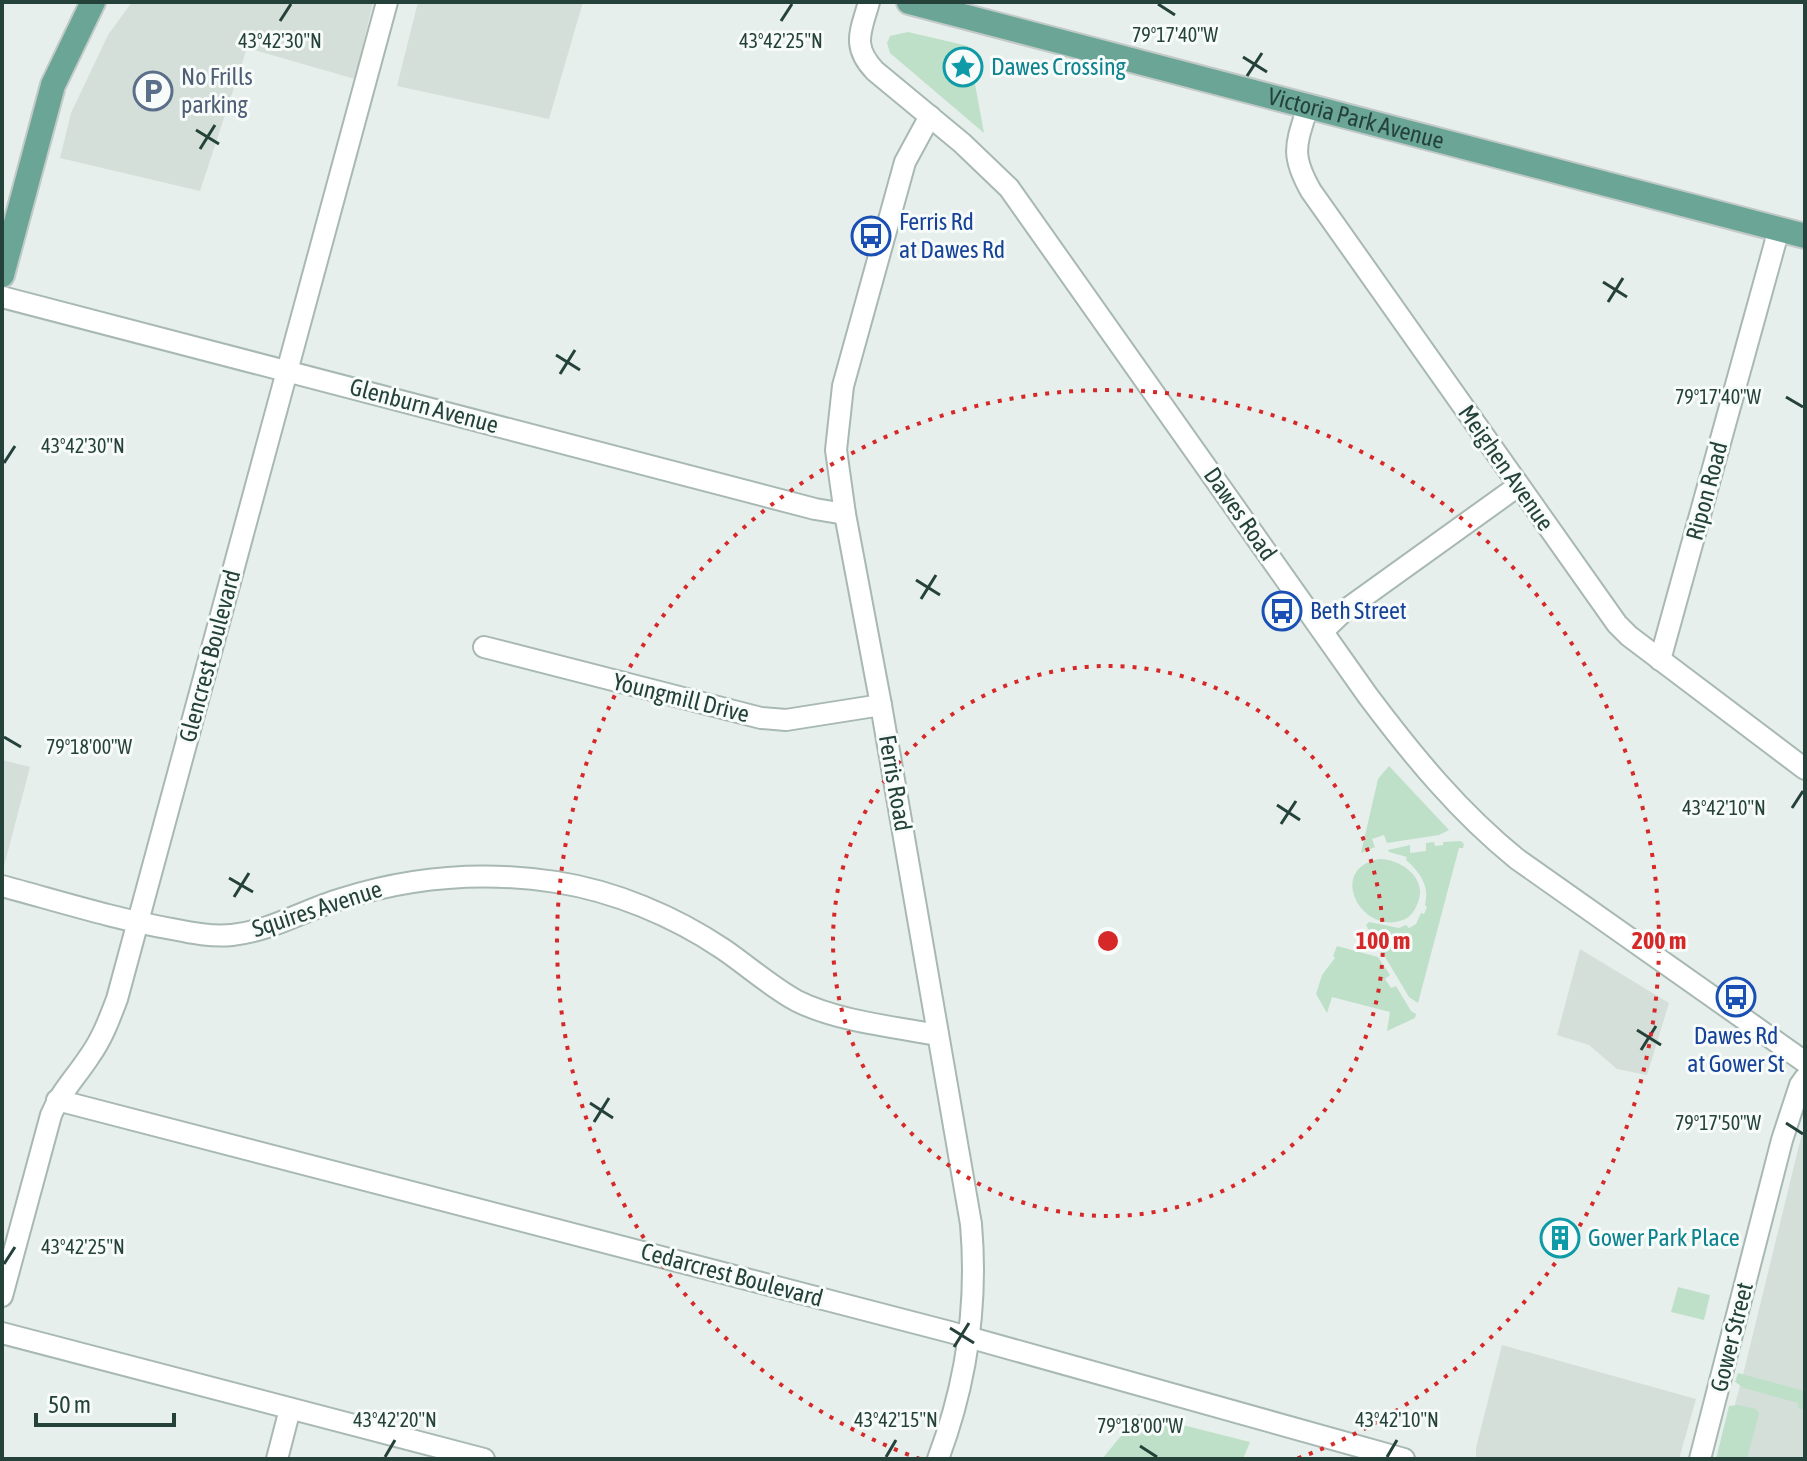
<svg xmlns="http://www.w3.org/2000/svg" width="1807" height="1461" font-family="'Asap Condensed',sans-serif">
  <rect width="100%" height="100%" fill="#e6efeb"/>
  <g fill="#d4dfda">
    <path d="M132,2h241l-18,77 -108,-31 -47,143 -140,-33 11,-45 37,-78z"/>
    <path d="M418,2h165l-34,117 -152,-33z"/>
    <path d="M2,760l28,7 -27,103h-1z"/>
    <path d="M1580,949l89,54 -22,72 -30,-6 -28,-24 -32,-10z"/>
    <path d="M1805,1121v338h-85l23,-84z"/>
    <path d="M1502,1345l194,54 -17,60h-203v-11z"/>
  </g>
  <g fill="#bfe0c8">
    <path d="M908,32l60,14 16,87 -94,-80 -3,-10 3,-7z"/>
    <path d="M1389,766l60,64 -10,5 -52,8 -3,-8 -12,4 3,8 -14,6 17,-74z"/>
    <path d="M1461,841l3,3 -1,4h-4l-41,155 -9,-6 -43,-72 3,-3 30,6 7,-3 3,3 7,-4 5,-11 3,1 3,-7 -2,-2c5,-19 -5,-33 -19,-45l1,-3 -18,-5 -1,-2 22,-5v8l16,-2v-8l8,-1 1,4 8,-1v-3z"/>
    <path d="M1379,859c24,0 52,22 37,48 -3,6 -7,11 -13,13 -41,16 -77,-51 -24,-61z"/>
    <path d="M1337,946l41,11 12,18 -5,4 6,9 5,-2 15,25 5,3 -1,4 -28,13 3,-19 -58,-15 -5,16 -11,-19 6,-19 13,-17 -2,-2z"/>
    <path d="M1678,1287l32,8 -6,25 -33,-8z"/>
    <path d="M1738,1373l67,18v19l-7,-2v-5l-54,-15 -9,-6z"/>
    <path d="M1738,1405l18,4 3,5 -12,45h-31l13,-53z"/>
    <path d="M1139,1414l111,28 -7,17h-141z"/>
  </g>
  <g fill="none" stroke-linecap="round" stroke-linejoin="round">
    <defs>
      <g id="minor">
        <path d="M869,2c-8,29 -18,44 6,69l87,72 47,45 359,508c45,60 91,116 149,163l288,203"/>
        <path d="M1308,106c-12,39 -18,48 3,85l306,433 12,12 176,133"/>
        <path d="M930,116l-25,46 -62,224 -7,64 9,64 36,191 90,519c7,81 -4,158 -33,235"/>
        <path d="M2,297l813,212 30,5"/>
        <path d="M1323,631l21,-20 174,-125"/>
        <path d="M484,647l277,71 25,2 95,-15"/>
        <path d="M1660,660l119,-431"/>
        <path d="M2,886c56,15 113,33 170,43 20,4 40,8 60,6 39,-4 72,-25 109,-36 69,-22 143,-28 215,-17 58,9 118,34 167,67 25,17 48,38 74,52 40,20 97,26 141,34"/>
        <path d="M57,1100l893,232 454,127"/>
        <path d="M2,1296l49,-181c9,-22 25,-38 38,-58 13,-18 20,-37 28,-58l270,-997"/>
        <path d="M2,1333l482,126"/>
        <path d="M277,1459l13,-50"/>
        <path d="M1700,1459l82,-319 18,-55 5,-7"/>
      </g>
      <g id="major">
        <path id="s1" d="M909,2l896,234"/>
        <path d="M2,275l51,-190 40,-83"/>
      </g>
    </defs>
    <use href="#minor" stroke="#a8b8b2" stroke-width="24"/>
    <use href="#major" stroke="#c2cac8" stroke-width="28"/>
    <use href="#minor" stroke="#fff" stroke-width="20"/>
    <use href="#major" stroke="#6aa596" stroke-width="24"/>
  </g>
  <path fill="none" stroke="#24423a" stroke-width="3" d="M1158,4l17,11M280,21l11,-17M781,21l11,-17M1243,57l24,15M1247,76l15,-23M196,130l23,14M200,149l15,-24M1603,282l24,15M1608,302l15,-24M556,355l24,15M560,374l15,-24M1786,397l17,10M4,463l11,-17M916,580l24,15M921,599l15,-24M4,737l17,10M1277,805l23,15M1792,808l11,-17M1281,824l15,-23M229,878l24,14M234,897l15,-24M1637,1030l24,15M1641,1050l15,-24M590,1103l23,15M594,1122l15,-24M1786,1123l17,11M4,1264l11,-17M950,1328l24,15M954,1347l15,-24M1140,1446l17,11M385,1457l10,-17M886,1457l10,-17M1387,1457l10,-17"/>
  <g fill="none" stroke="#d62828" stroke-width="4" stroke-dasharray="4 8">
    <circle cx="1108" cy="941" r="275"/>
    <path d="M920 1459A551 551 0 1 1 1296 1459"/>
  </g>
  <defs>
    <symbol id="sight-ring" viewBox="-11 -11 22 22"><circle r="9.5" fill="#f7fbf9" stroke="#0f9aa8" stroke-width="1.5"/><path d="M0-6L1.8-2.2L6-1.7L2.9 1.2L3.7 5.4L0 3.3L-3.7 5.4L-2.9 1.2L-6-1.7L-1.8-2.2Z" fill="#0f9aa8"/></symbol>
    <symbol id="parking-ring" viewBox="-11 -11 22 22"><circle r="9.5" fill="#f7fbf9" stroke="#5c6f8a" stroke-width="1.5"/><path d="M-3.5-5.5H1a3.5 3.5 0 0 1 0 7H-1V5.5H-3.5ZM-1-3.4V-.6H.8a1.4 1.4 0 0 0 0-2.8Z" fill="#5c6f8a"/></symbol>
    <symbol id="bus-ring" viewBox="-11 -11 22 22"><circle r="9.5" fill="#f7fbf9" stroke="#1a4fb4" stroke-width="1.5"/><path d="M-5-6H5V4H4V6H2V4H-2V6H-4V4H-5ZM-3.5-4V0h7V-4ZM-3.5 1.2v1.5H-2V1.2ZM2 1.2v1.5H3.5V1.2Z" fill="#1a4fb4"/></symbol>
    <symbol id="building-ring" viewBox="-11 -11 22 22"><circle r="9.5" fill="#f7fbf9" stroke="#0f9aa8" stroke-width="1.5"/><path d="M-4-6H4V6H1V3H-1V6H-4ZM-2.5-4.3h1.7v1.8h-1.7ZM.8-4.3h1.7v1.8H.8ZM-2.5-1h1.7V.8h-1.7ZM.8-1h1.7V.8H.8Z" fill="#0f9aa8"/></symbol>
  </defs>
  <g fill-rule="evenodd">
    <use href="#sight-ring" x="941" y="45" width="44" height="44"/>
    <use href="#parking-ring" x="131" y="69" width="44" height="44"/>
    <use href="#bus-ring" x="849" y="214" width="44" height="44"/>
    <use href="#bus-ring" x="1260" y="589" width="44" height="44"/>
    <use href="#bus-ring" x="1714" y="975" width="44" height="44"/>
    <use href="#building-ring" x="1538" y="1216" width="44" height="44"/>
  </g>
  <g text-anchor="middle" stroke-width="6" stroke-linejoin="round" paint-order="stroke">
    <g font-size="24" fill="#0d838f" stroke="#f7fbf9" text-anchor="start">
      <text x="991" y="75">Dawes Crossing</text>
      <text x="1588" y="1246">Gower Park Place</text>
    </g>
    <g font-size="24" fill="#4e5e75" stroke="#f7fbf9" text-anchor="start">
      <text x="181" y="85">No Frills<tspan x="181" dy="28">parking</tspan></text>
    </g>
    <g font-size="24" fill="#24423a" stroke="#f7fbf9">
      <text dy="8" stroke="none"><textPath href="#s1" startOffset="462">Victoria Park Avenue</textPath></text>
      <text transform="translate(424 406) rotate(15)" y="8">Glenburn Avenue</text>
      <text transform="translate(1506 468) rotate(55)" y="8">Meighen Avenue</text>
      <text transform="translate(1707 491) rotate(-75)" y="8">Ripon Road</text>
      <text transform="translate(1240 514) rotate(55)" y="8">Dawes Road</text>
      <text transform="translate(210 656) rotate(-75)" y="8">Glencrest Boulevard</text>
      <text transform="translate(681 698) rotate(14)" y="8">Youngmill Drive</text>
      <text transform="translate(895 783) rotate(80)" y="8">Ferris Road</text>
      <text transform="translate(317 909) rotate(-18)" y="8">Squires Avenue</text>
      <text transform="translate(732 1275) rotate(15)" y="8">Cedarcrest Boulevard</text>
      <text transform="translate(1732 1337) rotate(-76)" y="8">Gower Street</text>
    </g>
    <g font-size="24" fill="#164399" stroke="#f7fbf9" text-anchor="start">
      <text x="899" y="230">Ferris Rd<tspan x="899" dy="28">at Dawes Rd</tspan></text>
      <text x="1310" y="619">Beth Street</text>
      <text x="1736" y="1044" text-anchor="middle">Dawes Rd<tspan x="1736" dy="28">at Gower St</tspan></text>
    </g>
  </g>
  <g font-size="20" text-anchor="middle" fill="#24423a" stroke="#f7fbf9" stroke-width="6" stroke-linejoin="round" paint-order="stroke">
    <text x="1175" y="42">79°17'40"W</text>
    <text x="280" y="48">43°42'30"N</text>
    <text x="781" y="48">43°42'25"N</text>
    <text x="1718" y="404">79°17'40"W</text>
    <text x="83" y="453">43°42'30"N</text>
    <text x="89" y="754">79°18'00"W</text>
    <text x="1724" y="815">43°42'10"N</text>
    <text x="1718" y="1130">79°17'50"W</text>
    <text x="83" y="1254">43°42'25"N</text>
    <text x="395" y="1427">43°42'20"N</text>
    <text x="896" y="1427">43°42'15"N</text>
    <text x="1397" y="1427">43°42'10"N</text>
    <text x="1140" y="1433">79°18'00"W</text>
  </g>
  <circle cx="1108" cy="941" r="12" fill="#d62828" stroke="#f7fbf9" stroke-width="4"/>
  <g font-size="24" text-anchor="middle" font-weight="bold" fill="#d62828" stroke="#f7fbf9" stroke-width="6" stroke-linejoin="round" paint-order="stroke">
    <text x="1383" y="949">100 m</text>
    <text x="1659" y="949">200 m</text>
  </g>
  <rect width="1807" height="1461" fill="none" stroke="#24423a" stroke-width="8"/>
  <path d="M36 1413v12h138v-12" fill="none" stroke="#24423a" stroke-width="4"/>
  <text x="48" y="1413" font-size="24" fill="#24423a" stroke="#f7fbf9" stroke-width="6" paint-order="stroke">50 m</text>
</svg>
